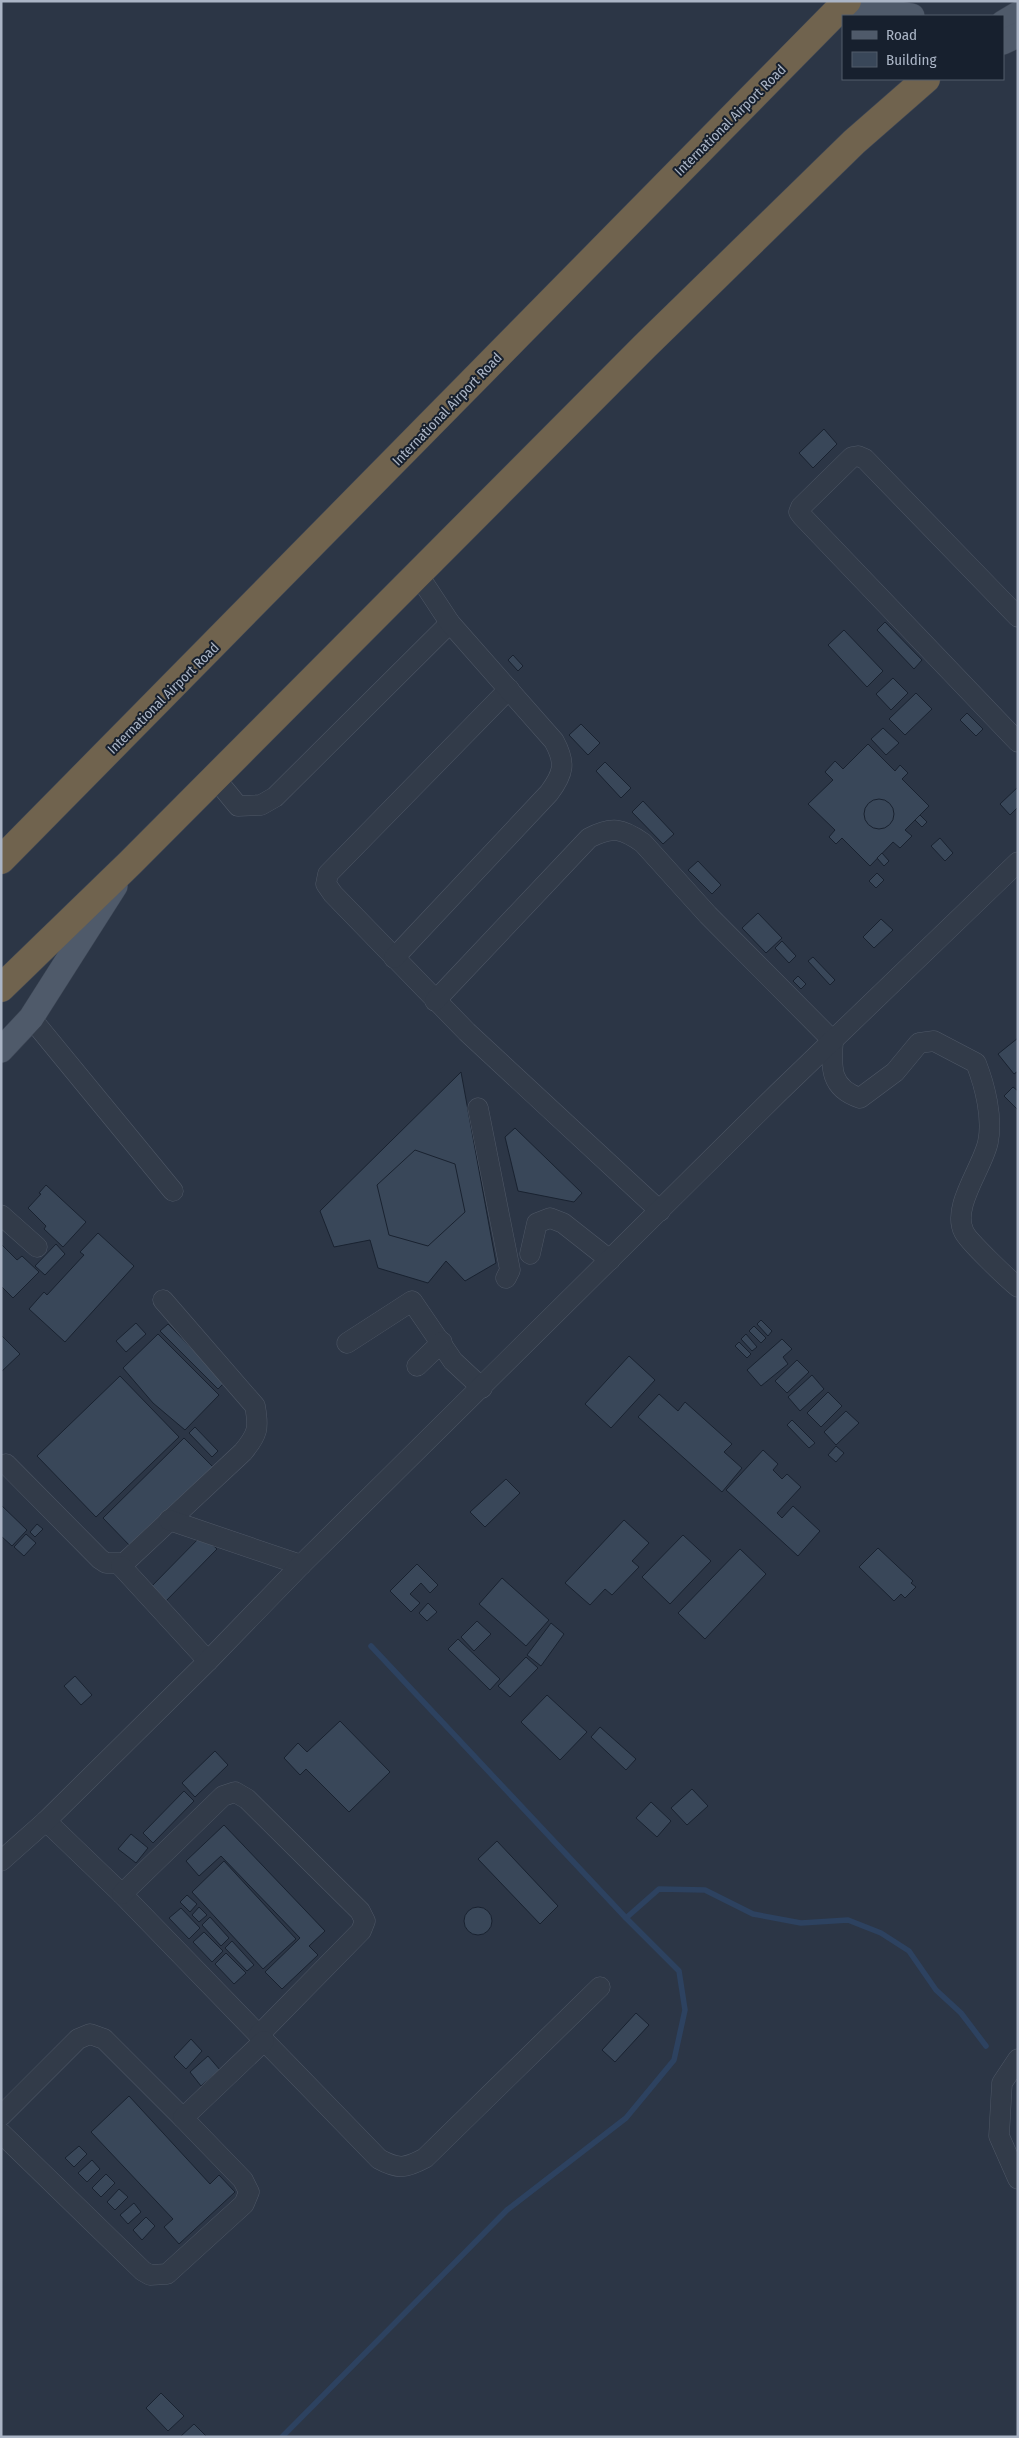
<svg xmlns="http://www.w3.org/2000/svg" width="1019" height="2438" font-family="'Fira Sans Condensed',sans-serif">
  <rect width="100%" height="100%" fill="#1e2939"/>
  <path fill="#2c3646" fill-rule="evenodd" d="M1,1h1017v2436h-1017zM843,16h160v63h-160z"/>
  <g fill="none" stroke-linecap="round" stroke-linejoin="round">
    <g stroke="#2d4260" stroke-width="5.5">
      <path d="M626,1918l33,-29 46,1 48,24 48,9 47,-3 33,13 28,18 27,39 25,23 25,33"/>
      <path d="M282,2437l225,-227 119,-92 48,-58 11,-50 -6,-39 -53,-53 -255,-272"/>
    </g>
  </g>
  <g fill="#394759" stroke="#192230">
    <path d="M824,429l13,15 -24,24 -14,-15z"/>
    <path d="M885,622l37,38 -8,9 -37,-39z"/>
    <path d="M844,630l39,41 -16,16 -39,-42z"/>
    <path d="M513,655l10,11 -5,5 -10,-11z"/>
    <path d="M893,678l15,15 -17,17 -15,-16z"/>
    <path d="M916,693l16,16 -27,26 -16,-16z"/>
    <path d="M967,713l16,16 -7,7 -16,-16z"/>
    <path d="M581,724l19,19 -12,12 -19,-20z"/>
    <path d="M883,728l16,15 -13,12 -15,-16z"/>
    <path d="M868,744l27,27 5,-6 8,8 -6,6 27,27 -24,24 7,6 -12,12 -7,-6 -23,24 -28,-28 -6,6 -7,-7 6,-7 -27,-26 25,-24 -8,-8 10,-11 8,8z"/>
    <path d="M605,762l26,26 -10,10 -25,-27z"/>
    <path d="M1018,787v20l-8,8 -10,-11z"/>
    <circle cx="879" cy="814" r="15"/>
    <path d="M643,801l31,33 -11,10 -31,-32z"/>
    <path d="M920,815l7,7 -5,5 -7,-7z"/>
    <path d="M940,838l13,15 -8,8 -14,-15z"/>
    <path d="M882,853l7,8 -5,5 -7,-8z"/>
    <path d="M698,861l23,24 -9,9 -24,-24z"/>
    <path d="M877,873l7,7 -8,8 -7,-7z"/>
    <path d="M758,913l24,25 -16,15 -24,-25z"/>
    <path d="M881,919l12,11 -19,18 -11,-11z"/>
    <path d="M782,941l14,15 -7,7 -14,-15z"/>
    <path d="M813,957l22,23 -5,5 -22,-24z"/>
    <path d="M798,976l8,8 -5,5 -8,-8z"/>
    <path d="M1018,1038v33l-4,3 -16,-20z"/>
    <path d="M461,1072l35,191 -31,18 -19,-20 -18,22 -50,-15 -8,-28 -36,7 -14,-36z"/>
    <path d="M1013,1087l5,4v19l-14,-14z"/>
    <path d="M515,1128l67,65 -8,9 -56,-11 -13,-54z"/>
    <path d="M415,1150l40,14 10,48 -37,34 -39,-11 -12,-50z"/>
    <path d="M46,1185l40,37 -23,25 -19,-18 2,-3 -18,-18 13,-14 -2,-1z"/>
    <path d="M98,1233l36,33 -69,76 -36,-33 15,-17 3,3 37,-40 -4,-3z"/>
    <path d="M1,1244l16,16 5,-4 17,16 -26,26 -12,-12z"/>
    <path d="M56,1244l9,10 -20,21 -10,-9z"/>
    <path d="M761,1320l11,11 -4,5 -11,-12z"/>
    <path d="M136,1323l10,11 -20,18 -10,-11z"/>
    <path d="M168,1324l57,58 -7,7 -58,-58z"/>
    <path d="M754,1326l12,12 -5,5 -12,-12z"/>
    <path d="M158,1334l61,61 -34,35 -32,-27 -30,-35z"/>
    <path d="M746,1334l11,13 -5,4 -11,-12z"/>
    <path d="M1,1335l19,19 -19,18z"/>
    <path d="M782,1339l10,10 -9,8 5,7 -27,22 -14,-16z"/>
    <path d="M739,1342l12,12 -4,4 -12,-12z"/>
    <path d="M629,1356l26,24 -44,48 -26,-24z"/>
    <path d="M797,1360l12,12 -22,21 -12,-12z"/>
    <path d="M812,1375l12,14 -24,22 -12,-14z"/>
    <path d="M120,1376l59,61 -83,80 -59,-61z"/>
    <path d="M828,1392l14,14 -21,21 -14,-14z"/>
    <path d="M659,1394l19,17 7,-9 47,42 -8,8 18,16 -20,24 -84,-75z"/>
    <path d="M846,1411l13,12 -23,22 -12,-13z"/>
    <path d="M792,1420l23,23 -6,5 -22,-23z"/>
    <path d="M195,1427l23,24 -6,6 -23,-24z"/>
    <path d="M184,1438l30,30 -82,80 -29,-30z"/>
    <path d="M836,1446l8,7 -8,9 -8,-7z"/>
    <path d="M763,1450l15,14 -5,6 9,9 5,-5 14,13 -24,26 5,5 11,-12 27,25 -22,25 -72,-66z"/>
    <path d="M506,1479l14,14 -35,34 -15,-15z"/>
    <path d="M1,1505l26,25 -15,16 -11,-10z"/>
    <path d="M624,1520l25,23 -17,18 7,6 -27,28 -7,-6 -15,16 -25,-22z"/>
    <path d="M37,1524l6,5 -8,8 -5,-5z"/>
    <path d="M26,1534l10,9 -12,13 -10,-9z"/>
    <path d="M202,1535l15,14 -54,55 -14,-15z"/>
    <path d="M683,1535l28,26 -41,43 -28,-27z"/>
    <path d="M878,1548l35,33 -2,2 5,4 -11,11 -4,-4 -7,7 -35,-34z"/>
    <path d="M740,1549l26,25 -61,65 -27,-26z"/>
    <path d="M417,1564l21,21 -8,8 -9,-10 -11,11 10,9 -9,9 -21,-21z"/>
    <path d="M502,1578l47,42 -23,26 -47,-42z"/>
    <path d="M428,1603l9,9 -10,9 -8,-8z"/>
    <path d="M477,1621l14,13 -17,17 -13,-14z"/>
    <path d="M551,1623l13,11 -23,32 -14,-11z"/>
    <path d="M458,1639l42,40 -10,11 -42,-41z"/>
    <path d="M526,1657l12,11 -28,29 -12,-11z"/>
    <path d="M75,1676l17,19 -11,10 -17,-19z"/>
    <path d="M547,1695l40,37 -27,28 -39,-38z"/>
    <path d="M340,1721l50,51 -41,40 -43,-43 -6,6 -16,-17 14,-15 9,9z"/>
    <path d="M600,1727l36,32 -10,11 -35,-33z"/>
    <path d="M215,1751l13,14 -33,32 -13,-14z"/>
    <path d="M692,1789l16,17 -21,19 -16,-17z"/>
    <path d="M184,1791l10,10 -41,42 -10,-10z"/>
    <path d="M651,1802l20,19 -14,16 -21,-19z"/>
    <path d="M224,1825l101,106 -16,15 9,9 -36,34 -17,-17 35,-34 -79,-82 -22,20 -13,-15z"/>
    <path d="M131,1834l17,14 -12,15 -18,-14z"/>
    <path d="M497,1841l61,65 -18,18 -62,-65z"/>
    <path d="M224,1861l72,78 -33,30 -71,-77z"/>
    <path d="M187,1895l10,9 -7,8 -10,-10z"/>
    <path d="M199,1907l8,8 -8,7 -7,-7z"/>
    <circle cx="478" cy="1921" r="14"/>
    <path d="M181,1908l19,20 -11,11 -20,-21z"/>
    <path d="M210,1917l19,21 -8,8 -19,-21z"/>
    <path d="M204,1932l19,19 -11,11 -19,-20z"/>
    <path d="M232,1941l22,24 -7,6 -22,-23z"/>
    <path d="M226,1953l20,20 -12,11 -19,-20z"/>
    <path d="M636,2013l13,12 -34,37 -13,-12z"/>
    <path d="M191,2039l11,12 -16,18 -12,-12z"/>
    <path d="M208,2056l12,14 -19,16 -11,-14z"/>
    <path d="M129,2096l81,88 9,-9 16,17 -56,52 -15,-17 9,-8 -82,-87z"/>
    <path d="M79,2146l8,8 -13,13 -9,-9z"/>
    <path d="M92,2160l8,9 -13,13 -9,-9z"/>
    <path d="M106,2174l9,9 -14,14 -9,-9z"/>
    <path d="M119,2189l9,8 -13,13 -8,-8z"/>
    <path d="M134,2203l7,9 -13,12 -8,-9z"/>
    <path d="M146,2217l9,9 -13,14 -9,-10z"/>
    <path d="M161,2393l23,23 -16,15 -22,-23z"/>
    <path d="M194,2424l13,13h-27z"/>
  </g>
  <g fill="none" stroke-linecap="round" stroke-linejoin="round">
    <defs>
      <g id="minor">
        <path d="M1018,617l-153,-158 -7,-3 -6,1 -51,50 -2,5 3,4 216,226"/>
        <path d="M509,689l-181,185 -2,10 7,10 134,138 193,179"/>
        <path d="M215,778l23,28 23,-1 14,-8 175,-174"/>
        <path d="M394,958l155,-165c15,-20 17,-30 5,-52l-104,-118 -33,-50"/>
        <path d="M435,1001l154,-163c23,-12 33,-10 54,5l65,72 125,126c-2,27 -3,47 27,57l35,-26 24,-29 15,-2 42,22c9,23 17,55 12,79 -5,25 -37,65 -24,90 4,9 44,47 54,55"/>
        <path d="M31,1018l142,173"/>
        <path d="M478,1108l32,162 -4,8"/>
        <path d="M1,1215l36,32"/>
        <path d="M530,1254l7,-31 13,-5 13,5 47,37"/>
        <path d="M347,1343l65,-42 41,60 29,27"/>
        <path d="M417,1366l25,-24"/>
        <path d="M6,1464l94,95 6,4h14l1,3 122,-114c15,-18 16,-24 12,-46l-92,-106"/>
        <path d="M169,1520l132,45"/>
        <path d="M121,1566l87,95"/>
        <path d="M46,1821l76,73 257,265c20,11 27,9 46,-1l175,-171"/>
        <path d="M1,1861l45,-40 162,-160 93,-96 477,-472 240,-231"/>
        <path d="M122,1894l101,-98 12,-4 12,7 113,112 5,10 -4,10 -102,104"/>
        <path d="M1018,2059l-16,24 -3,53 19,43"/>
        <path d="M1,2116l77,-77 12,-5 14,5 79,79"/>
        <path d="M1,2133l142,138 7,4 17,-1 77,-70 5,-12 -6,-12 -60,-62 81,-77"/>
      </g>
      <g id="major">
        <path d="M855,1l9,7 48,8"/>
        <path d="M1003,23l15,-9"/>
        <path d="M1003,42l15,-7"/>
        <path d="M1,1050l30,-32 84,-132"/>
      </g>
      <g id="highway">
        <path d="M1,860l846,-859"/>
        <path d="M1,988l129,-125 515,-517 209,-204 72,-63"/>
      </g>
    </defs>
    <use href="#minor" stroke="#4f5867" stroke-width="21"/>
    <use href="#major" stroke="#3b4453" stroke-width="26"/>
    <use href="#highway" stroke="#3c4554" stroke-width="29"/>
    <use href="#minor" stroke="#323b49" stroke-width="20"/>
    <use href="#major" stroke="#4f5a6a" stroke-width="25"/>
    <use href="#highway" stroke="#70634e" stroke-width="28"/>
  </g>
  <g text-anchor="middle" stroke-width="4" stroke-linejoin="round" paint-order="stroke">
    <g font-size="14" fill="#abb5c6" stroke="#17202e">
      <text transform="translate(730 120) rotate(-45)" y="5">International Airport Road</text>
      <text transform="translate(447 409) rotate(-46)" y="5">International Airport Road</text>
      <text transform="translate(163 698) rotate(-45)" y="5">International Airport Road</text>
    </g>
  </g>
  <rect width="1019" height="2438" fill="none" stroke="#abb5c6" stroke-width="5"/>
  <rect x="842" y="15" width="162" height="65" fill="#17202e" stroke="#525c6b"/>
  <rect x="852" y="31" width="25" height="8" fill="#4f5a6a" stroke="#525c6b"/>
  <text x="886" y="40" font-size="15" fill="#abb5c6">Road</text>
  <rect x="852" y="52" width="25" height="15" fill="#394759" stroke="#525c6b"/>
  <text x="886" y="65" font-size="15" fill="#abb5c6">Building</text>
</svg>
